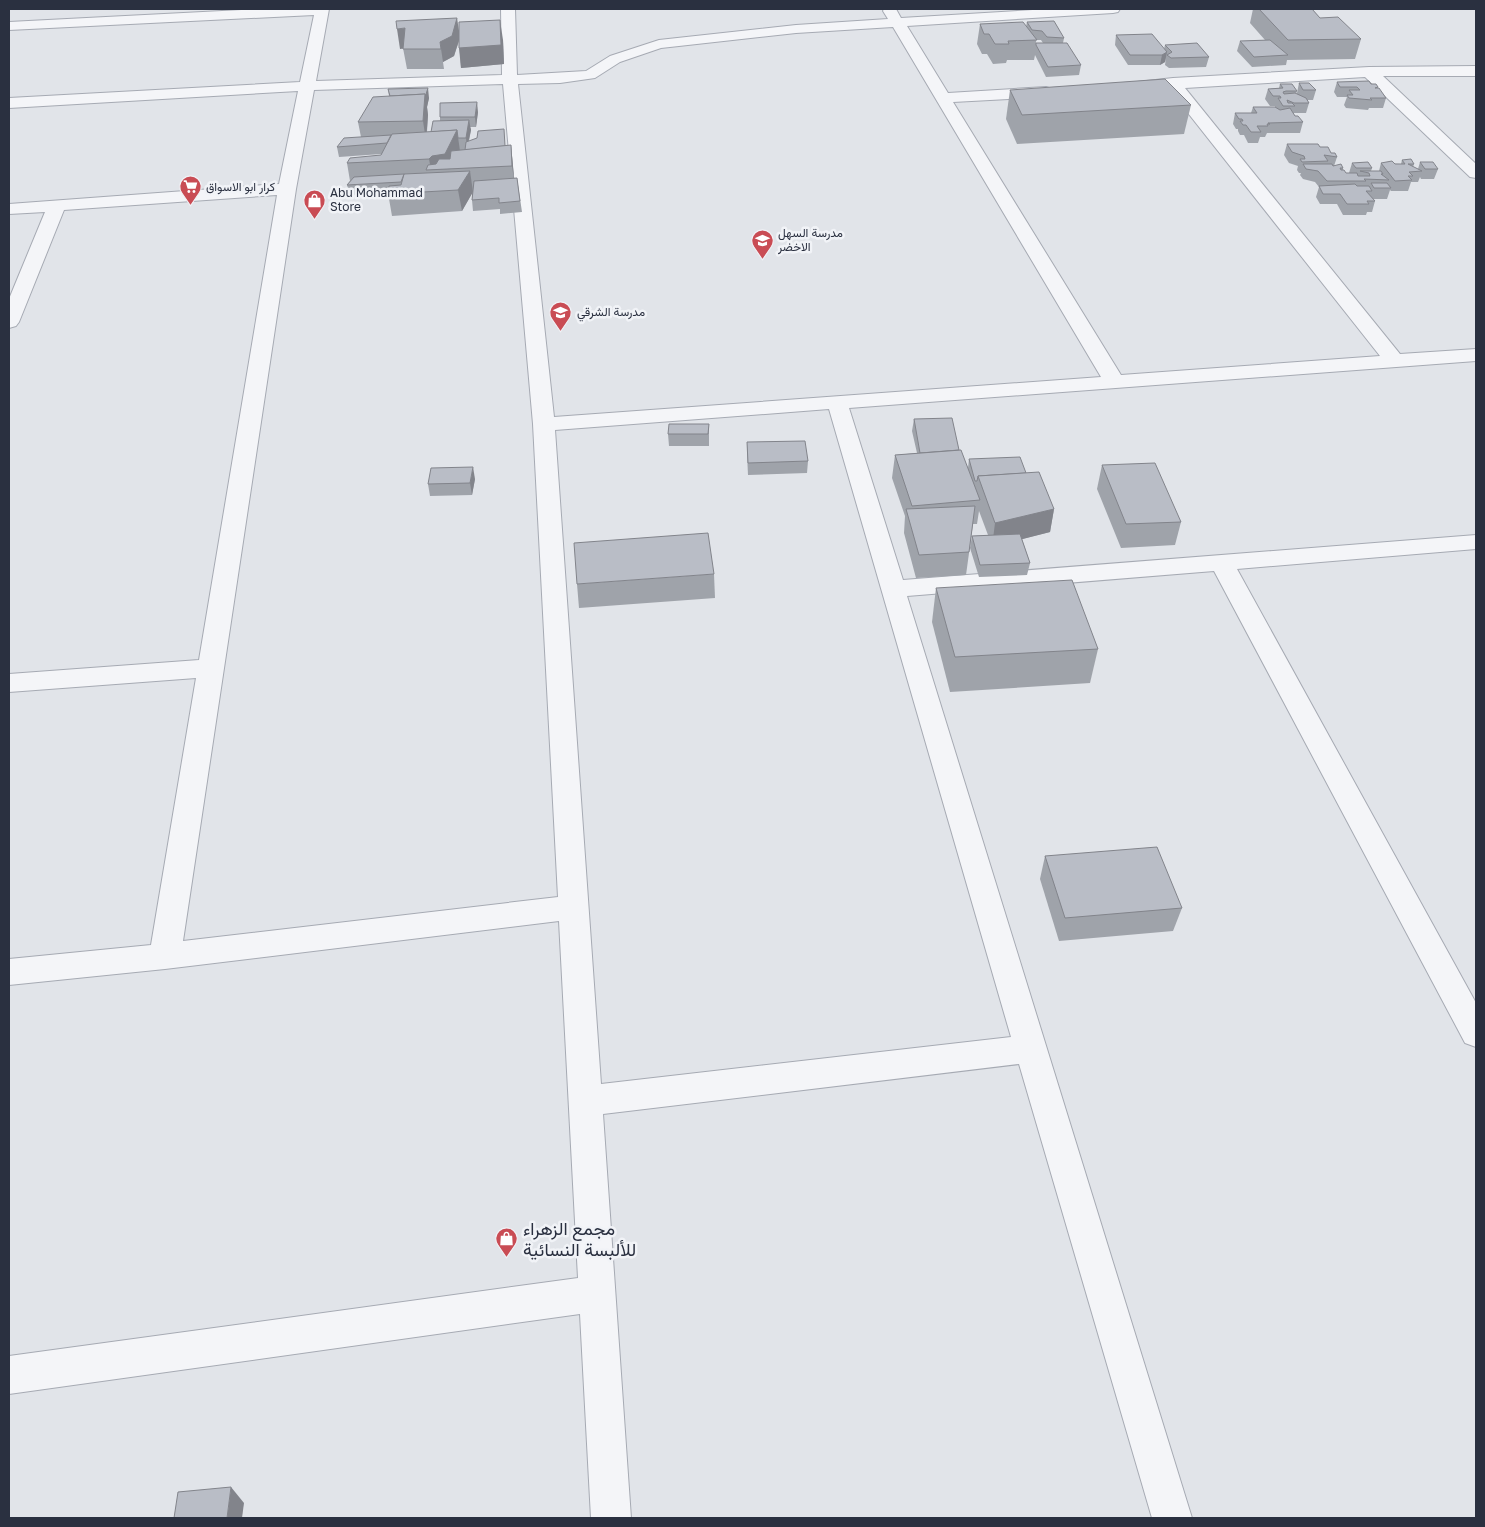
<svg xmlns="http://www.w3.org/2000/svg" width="1485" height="1527" font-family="'Golos Text',Vazirmatn,sans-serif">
  <rect width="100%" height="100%" fill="#e1e4e9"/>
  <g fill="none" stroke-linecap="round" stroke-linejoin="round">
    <defs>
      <path id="minor" d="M263,9h66l-13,72 186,-6 -1,-66h14l2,66 69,-4 24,-15 49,-16 137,-15 92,-6 -5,-8 1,-2h12l5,9 148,-9h71l-2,3 -5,1 -206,13 41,67 98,-6 6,2 2,3 -2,3 -6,2 -93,5 168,273 259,-19 -211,-267 -35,2 -5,-2 -3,-3 3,-3 44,-5 196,-11 107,-1v10h-93l93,88v14l-6,-1 -105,-100 -180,11 215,266 76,-5v12l-627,47 54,172 573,-45v14l-239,20 239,434v44l-11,-4 -251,-472 -307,25 285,922h-40l-133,-454 -416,50 28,404h-40l-11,-204 -571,80v-38l569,-78 -19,-357 -394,48 -156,16v-26l142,-14 45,-267 -187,14v-18l190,-14 78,-465 -213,15 -45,112 -3,4 -7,2v-29l36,-87 -36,2v-10l270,-20 19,-93 -289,17v-10l291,-16 14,-67 -305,15v-8zM893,27l208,350 -547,40 -36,-333 42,-1 35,-5 25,-16 41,-14 135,-15zM503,84l30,340 25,473 -375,44 113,-752 18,-99zM829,409l182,628 -410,47 -46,-654z"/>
    </defs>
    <use href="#minor" stroke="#a6aab3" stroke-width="2"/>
    <use href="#minor" fill="#f4f5f8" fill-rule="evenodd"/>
  </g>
  <g fill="#9fa3aa" fill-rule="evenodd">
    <path d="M1027,9h16l-16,1z"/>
    <path d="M1253,9h59l8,9 41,21 -6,20 -68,1 -1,5 -34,2 -15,-16 3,-10 25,-1 -15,-17z"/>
    <path d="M1027,22l37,16 -1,5 18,22 -2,10 -33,2 -11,-22 -1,5h-27l-1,3 -13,1 -6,-10h-5l-5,-10 3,-20 46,3zM1036,40h5l2,3h-7z"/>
    <path d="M459,30l44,10 1,24 -43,4 -2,-27 -5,15 -11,6 1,7h-37l-4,-21 -3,1z"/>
    <path d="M1116,35l48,14 1,-4 44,12 -3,10 -37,1 -4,-3 1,-7v-1l-1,5 -5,3h-32l-13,-20z"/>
    <path d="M1337,82l34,2 7,3 -1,1 9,10 -3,10h-14l-1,2 -22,-2 -2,-3 3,-8h-10l-3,-5z"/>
    <path d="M1299,83l17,7 -3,10h-6l2,3 -3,10h-13l2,3 8,6 -3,11h-33l-2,4h-5l-2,6h-10l-4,-8h-4l-2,-4v-2h-2l-3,-5 2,-11h16l2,-6h22v-1h-5l-5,-7 3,-10 11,-1 1,-4 17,7 -1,3 1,1v-2z"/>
    <path d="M388,89l41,9 -2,9 1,8 -1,17h4l9,-11v-4l38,-5 -2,15h-6l1,3 -2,11 37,5 5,-1 3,33h3l5,34 -22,2v-5l-27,2 -1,-11v-7l-10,18 -70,5 -4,-23 -38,2 -3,-10 3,-4 -3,-18 34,-8v-1l-42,3 -2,-10 24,-10 -3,-15 31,-26z"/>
    <path d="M1010,90l181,15 -7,29 -167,10 -11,-25z"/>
    <path d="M1287,144l33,3 17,10 -3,9 9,2v2l3,3h3l3,-10 20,5 -1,3h8l2,-8 20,1 1,-4 12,4 -1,3 5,2 2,-7 18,7 -4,10h-13l-1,-2 -2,5h-7l-3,9h-17l-1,-1 -3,9h-14l2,2 -3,11h-5l-1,3h-23l-6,-11h-17l-4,-7 3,-10 -4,-5 -12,-3 -3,-4 1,-2h-2l-2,-3 1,-4 -9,-3 -5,-8z"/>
    <path d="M914,419l45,31 9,18 1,-9 57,14 28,36 -4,23 -28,7 8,24 -3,12 -48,2 -9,-29 2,-12 16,-1 -9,-24 -2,13h-4l-7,51 -50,3 -12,-45 1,-17 -13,-38 3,-23 22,-2 -5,-22z"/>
    <path d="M709,424v22h-40l-1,-12z"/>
    <path d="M747,442l61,19 -1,12 -59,2 -1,-21z"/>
    <path d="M1102,465l79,57 -6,23 -54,3 -24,-59z"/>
    <path d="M475,479l-3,16 -42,1 -2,-12z"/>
    <path d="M714,574l1,24 -136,10 -2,-24z"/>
    <path d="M936,588l162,61 -8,34 -140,9 -18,-70z"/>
    <path d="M1045,856l137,52 -9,23 -114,10 -19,-62z"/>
  </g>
  <g fill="#82848b">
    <path d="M457,18l3,19 -6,19 -11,6 -3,-20z"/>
    <path d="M500,20l3,20 1,24 -43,4 -2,-20z"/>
    <path d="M405,28l3,20 -8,1 -3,-20z"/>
    <path d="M1167,52l-2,10 -5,3 2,-10z"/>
    <path d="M428,88l1,10 -2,9 1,8 -2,26 -3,-20 2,-27z"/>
    <path d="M477,102l1,10 -2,15 -1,-10z"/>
    <path d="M469,120l2,10 -4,18 -1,-10z"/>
    <path d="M457,130l3,21 -9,18 -20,1 -2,-11z"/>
    <path d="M511,145l4,42 -3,-21z"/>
    <path d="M470,171l3,21 -11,19 -4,-21z"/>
    <path d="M473,467l2,12 -3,16 -2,-12z"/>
    <path d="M1054,509l-4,23 -58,15 3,-24z"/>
    <path d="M231,1487l13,16 -2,15h-15z"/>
  </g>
  <g fill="#b9bdc6" stroke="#82848b">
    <path d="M1259,9h53l8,9 18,-1 23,22 -73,1z"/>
    <path d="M457,18l-5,18 -12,6 1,7h-38l2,-21 -8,1 -1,-8z"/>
    <path d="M500,20l1,25 -42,3v-26z"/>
    <path d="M1054,21l10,17 -17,-1 -5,-6 -10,-1 -5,-8z"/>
    <path d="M1023,22l14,18 -29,1 1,3h-14l-6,-10h-5l-4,-10z"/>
    <path d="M1152,34l15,18 -5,3h-32l-14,-20z"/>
    <path d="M1270,40l18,15 -34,2 -14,-16z"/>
    <path d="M1036,43h31l14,22 -33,2 -12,-22z"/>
    <path d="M1197,43l12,14 -38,1 -4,-3 5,-3 -7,-7z"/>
    <path d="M1165,79l26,26 -169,10 -12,-25z"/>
    <path d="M1369,81l2,3h5l2,3 -3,1h4l7,10h-16l2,2 -23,-2 -2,-3h6l-4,-5h11l-3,-3h-17l-3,-5z"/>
    <path d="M1299,83h10l7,7h-13z"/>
    <path d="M1280,84h12l5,7h-11l-3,1 1,2 11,-1 11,5 3,5h-15l-7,-3 1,3h4l3,3h-12l-5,-8h3l-1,-2h-7l-5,-7 15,-1z"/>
    <path d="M428,88l-3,9v-3l-35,2 -2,-7z"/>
    <path d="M425,94l-2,27 -65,1 15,-25z"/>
    <path d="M477,102l-2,15h-35v-14z"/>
    <path d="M1253,107h22l5,3 10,-2 5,8h3l5,6 -35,1 2,1h-3l1,2h-11l4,6h-10l-5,-7h-3l-3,-4h3l-1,-2h-3l-4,-6h22z"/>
    <path d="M469,120l-3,18h-8l-1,-8 -26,2 2,-11z"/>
    <path d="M504,129l1,17 -40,4 1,-8 11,-4 1,-7z"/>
    <path d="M457,130l-12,24 -13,2 -3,3 -82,4 3,-5 31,-3 11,-21z"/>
    <path d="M391,135l-4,8 -50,4 7,-9z"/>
    <path d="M1287,144h31l2,3h8l3,6h4l2,4 -13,-2 4,6 -26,1 -2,-3h5l-1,-3 -12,-4z"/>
    <path d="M511,145l1,21 -86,4 2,-5 8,-1 3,-5h11l1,-8z"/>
    <path d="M1411,159l3,5h-6l14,7 -13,1 4,4h-5l4,4 -17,1 -14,-18 11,-2 3,3h10l-3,-4z"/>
    <path d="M1368,162l4,6h-16l-4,-5z"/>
    <path d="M1420,162h13l5,7h-13z"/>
    <path d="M1303,164h29l1,2 8,-2 2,4h-3l1,2h3l2,3h11l1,3h12l-1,-3 -9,-2h21l2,3h-2l8,6 -25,-1 2,2h-39l-9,-10 -12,-2z"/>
    <path d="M470,171l-12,19 -70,4 1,-8 12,-1 3,-11z"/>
    <path d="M404,174l-3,8 -54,3 7,-8z"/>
    <path d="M517,178l3,23 -21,2v-5l-27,2 2,-19z"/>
    <path d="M1371,183h16l4,5h-17z"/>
    <path d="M1355,184l2,2h12l3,5h-6l9,10h-8l2,3h-22l-7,-10h-17l-4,-8z"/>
    <path d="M952,418l7,32 -39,3 -6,-34z"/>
    <path d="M669,424h40l-1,10h-40z"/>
    <path d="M805,441l3,20 -60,2 -1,-21z"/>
    <path d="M961,450l19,50 -68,6 -17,-51z"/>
    <path d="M1020,457l6,16 -48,3 -1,5h-2l-6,-22z"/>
    <path d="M1155,463l26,59 -55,2 -24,-59z"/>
    <path d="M473,467l-3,16 -42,1 3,-16z"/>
    <path d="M1039,472l15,37 -59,14 -17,-47z"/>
    <path d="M975,506l-6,46 -50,3 -13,-46z"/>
    <path d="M708,533l6,41 -137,10 -3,-41z"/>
    <path d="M1020,534l10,29 -50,2 -8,-29z"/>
    <path d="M1072,580l26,69 -143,8 -19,-69z"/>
    <path d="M1157,847l25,61 -117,10 -20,-62z"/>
    <path d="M231,1487l-4,31h-53l4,-26z"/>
  </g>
  <defs>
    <symbol id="supermarket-pin" viewBox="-11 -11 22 30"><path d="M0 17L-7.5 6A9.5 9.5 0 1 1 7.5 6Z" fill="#c94c54" stroke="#f1f3f7"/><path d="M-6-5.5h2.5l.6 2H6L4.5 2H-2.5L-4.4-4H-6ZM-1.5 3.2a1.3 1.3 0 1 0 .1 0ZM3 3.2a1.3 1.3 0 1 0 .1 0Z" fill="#fff"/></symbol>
    <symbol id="shop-pin" viewBox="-11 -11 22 30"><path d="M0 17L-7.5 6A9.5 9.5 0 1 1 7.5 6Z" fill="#c94c54" stroke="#f1f3f7"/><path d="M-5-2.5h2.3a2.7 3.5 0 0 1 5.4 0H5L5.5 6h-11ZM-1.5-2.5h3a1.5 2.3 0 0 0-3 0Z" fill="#fff"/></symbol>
    <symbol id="school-pin" viewBox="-11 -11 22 30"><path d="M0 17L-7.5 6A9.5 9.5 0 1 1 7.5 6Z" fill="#c94c54" stroke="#f1f3f7"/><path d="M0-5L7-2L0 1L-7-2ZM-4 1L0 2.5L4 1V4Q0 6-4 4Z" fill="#fff"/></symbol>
  </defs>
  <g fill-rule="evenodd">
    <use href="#supermarket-pin" x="178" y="174" width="25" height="34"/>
    <use href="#shop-pin" x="302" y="188" width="25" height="34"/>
    <use href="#school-pin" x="750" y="228" width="25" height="34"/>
    <use href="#school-pin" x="548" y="300" width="25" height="34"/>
    <use href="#shop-pin" x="494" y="1226" width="25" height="34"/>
  </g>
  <g text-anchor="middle" stroke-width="5" stroke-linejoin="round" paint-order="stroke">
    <g font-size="12" fill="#2a3040" stroke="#f1f3f7" text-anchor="start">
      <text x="206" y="191">كرار ابو الاسواق</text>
      <text x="330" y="197">Abu Mohammad<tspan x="330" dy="14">Store</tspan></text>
      <text x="778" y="237">مدرسة السهل<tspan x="778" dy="14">الاخضر</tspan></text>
      <text x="577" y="316">مدرسة الشرقي</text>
    </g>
    <g font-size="18" fill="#2a3040" stroke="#f1f3f7" text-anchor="start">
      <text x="523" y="1235">مجمع الزهراء<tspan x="523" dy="21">للألبسة النسائية</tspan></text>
    </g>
  </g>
  <rect width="1485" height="1527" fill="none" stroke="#2a3040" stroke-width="20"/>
</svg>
